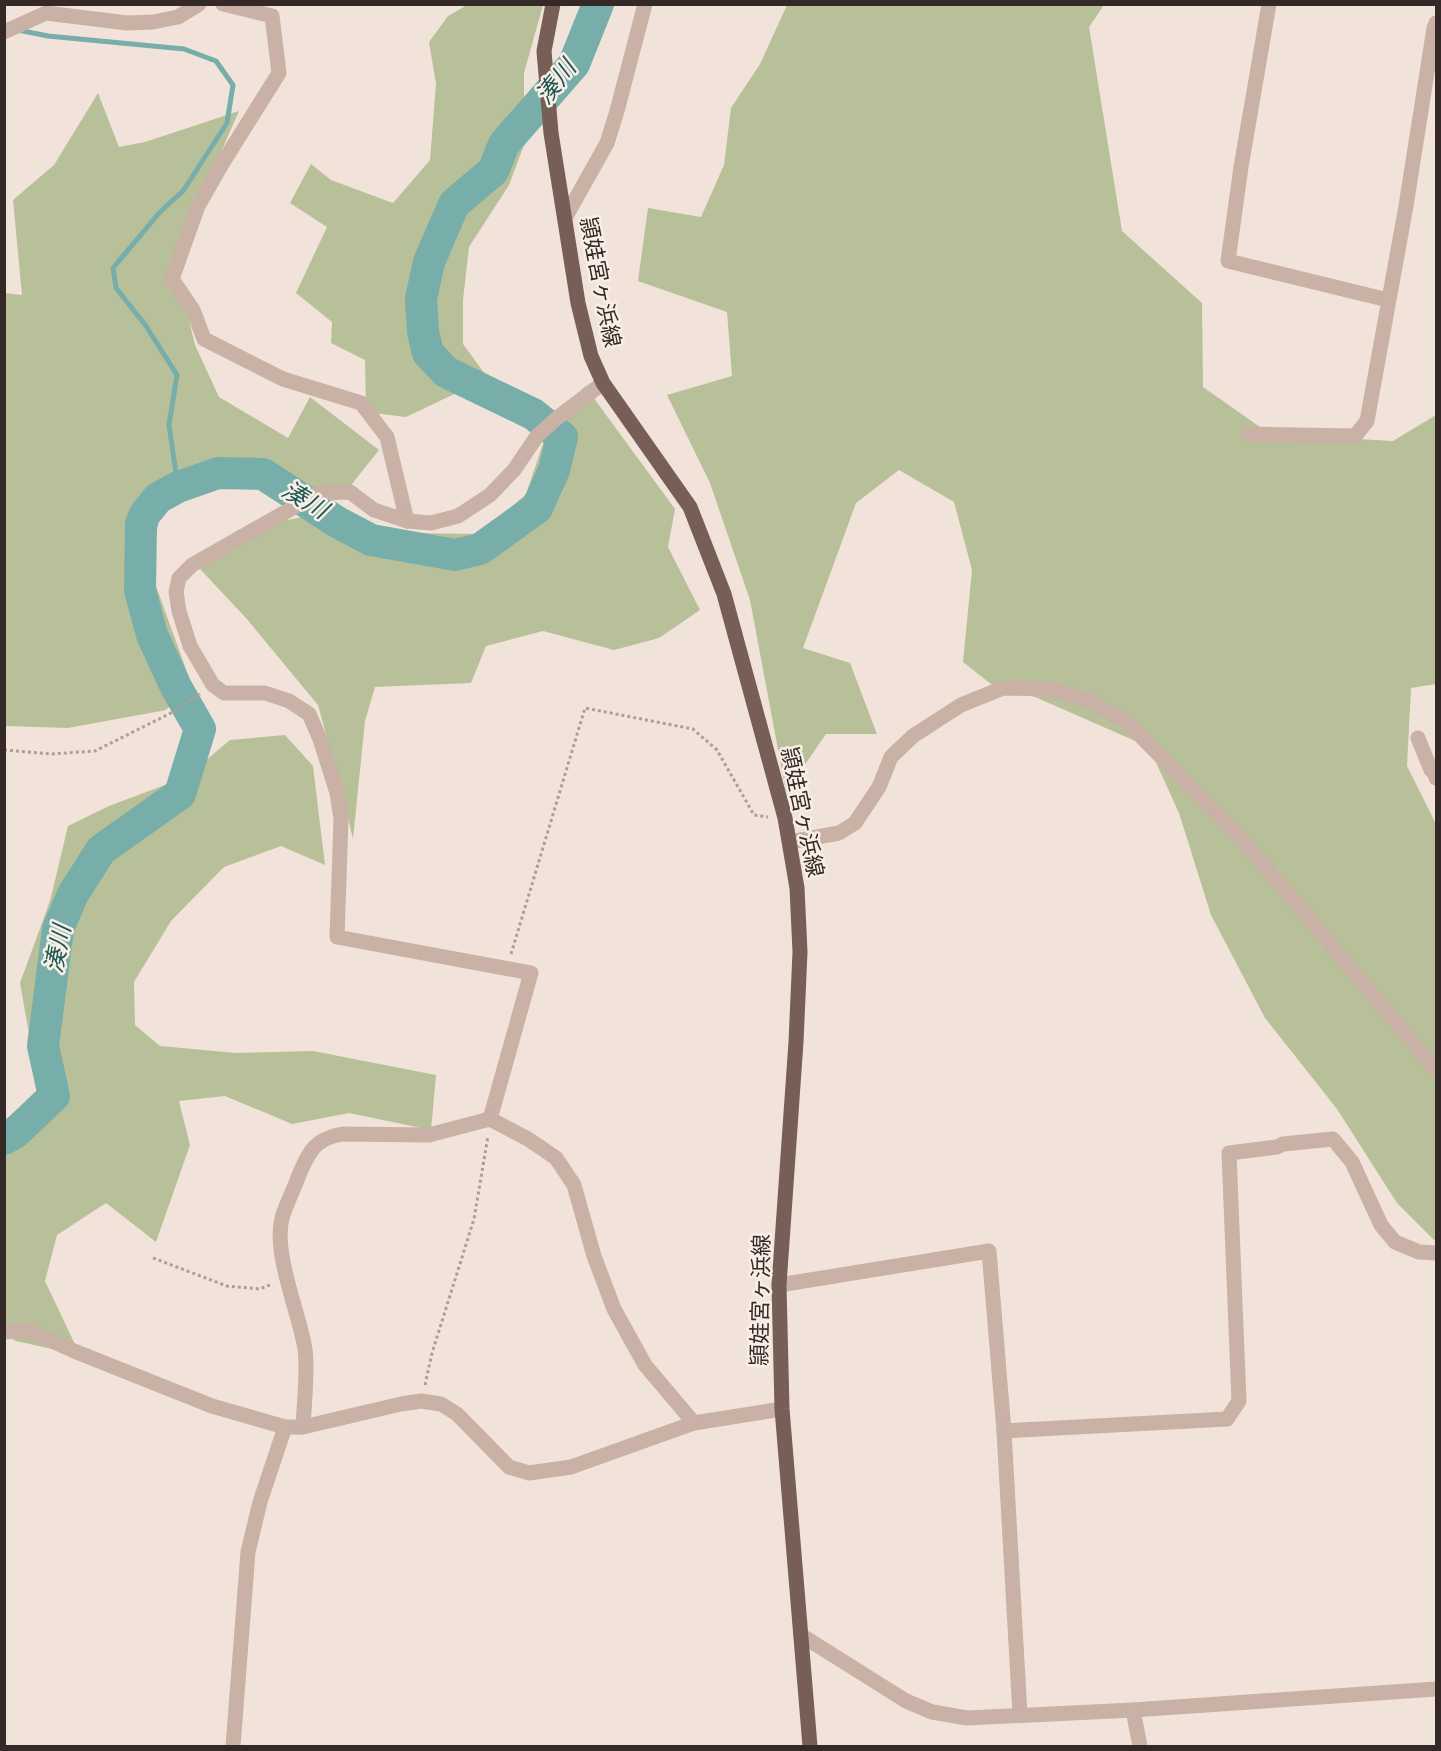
<svg xmlns="http://www.w3.org/2000/svg" width="1441" height="1751" font-family="'Alegreya Sans','Noto Sans JP',sans-serif">
  <rect width="100%" height="100%" fill="#f1e3d9"/>
  <g fill="#b8c099">
    <path d="M467,5h76l-19,68v72l-15,40 -40,62 -6,53v44l25,34 -82,39 -40,-5 -1,-52 -34,-17 1,-21 -36,-29 31,-66 -37,-24 21,-39 20,16 62,23 37,-43 6,-76 -7,-42 19,-26z"/>
    <path d="M787,5h317l-15,22 33,204 80,72 1,84 67,47 123,7 43,-26v269l-25,4 -4,78 29,58v418l-39,-39 -60,-94 -72,-91 -54,-103 -32,-102 -30,-66 -114,-50 -39,-9 -33,-26 9,-92 -18,-68 -55,-32 -43,33 -53,145 47,15 27,71h-51l-40,58 -36,-192 -40,-117 -43,-88 65,-19 -5,-64 -89,-31 10,-73 53,9 23,-52 7,-57 29,-44z"/>
    <path d="M98,93l21,54 26,-5 94,-31 -65,148 21,86 24,52 69,41 22,-41 69,53 -31,39h-127l-60,8 -9,78 39,108 -25,27 -98,18 -63,-2v-433l17,2 -9,-95 41,-35z"/>
    <path d="M585,386l90,123 -7,38 32,63 -41,28 -45,12 -71,-19 -57,15 -15,37 -96,4 -10,34 -12,118 -14,-58 -21,-76 -72,-87 -46,-49 76,-47 54,-10 76,21 75,1 45,-40 21,-62z"/>
    <path d="M285,735l28,31 12,99 -44,-19 -57,21 -53,54 -37,61 1,43 25,21 76,7 77,-2 123,24 -5,55 -82,-17 -57,11 -67,-28 -46,5 11,44 -34,97 -50,-39 -49,32 -12,46 35,74 -64,-14 -11,-6v-216l36,-18 -21,-118 30,-82 18,-75 41,-20 77,-29 44,-37z"/>
  </g>
  <g fill="none" stroke-linecap="round" stroke-linejoin="round">
    <path stroke="#78aeaa" stroke-width="5" d="M18,30l30,6 136,13 32,12 17,24 -6,38 -44,68 -23,21 -47,56 3,20 30,38 31,49 -8,50 9,62"/>
    <path stroke="#78aeaa" stroke-width="32" d="M4,1139l11,-6 39,-37 -11,-50 15,-117 15,-35 28,-44 79,-56 20,-65 -24,-42 -24,-52 -12,-45 1,-66 4,-10 13,-16 20,-11 40,-14 45,1 74,48 34,18 84,15 25,-6 57,-41 17,-38 8,-33 -29,-23 -87,-42 -18,-19 -5,-21 -2,-33 8,-37 25,-58 39,-33 11,-27 70,-80 24,-60"/>
    <g stroke="#b59b8f" stroke-width="3" stroke-dasharray="3 3" stroke-linecap="butt">
      <path d="M4,750l47,4 44,-3 76,-38 29,-19"/>
      <path d="M511,954l74,-246 108,21 24,21 37,65 14,2"/>
      <path d="M153,1258l74,28 33,3 12,-5"/>
      <path d="M425,1385l7,-32 42,-134 14,-83"/>
    </g>
    <g stroke="#c9b1a5" stroke-width="15">
      <path d="M223,4l49,12 7,57 -57,91 -24,42 -26,73 21,31 11,29 79,40 78,24 26,34 20,84 24,2 27,-7 32,-21 24,-25 23,-34 20,-18 46,-35"/>
      <path d="M1269,4l-28,163 -13,94 160,39"/>
      <path d="M4,32l42,-19 81,10 26,-1 25,-5 21,-13"/>
      <path d="M565,218l42,-75 10,-32 28,-107"/>
      <path d="M1248,434l107,2 12,-15 39,-215 28,-178 2,-5"/>
      <path d="M407,521l-33,-11 -24,-18 -31,1 -127,72 -13,13 -3,14 3,19 11,35 23,39 11,8h41l24,8 20,13 11,25 17,54 4,26 -4,118 194,36 -41,146"/>
      <path d="M1418,738l13,32 3,2 2,6"/>
      <path d="M790,842l49,-9 16,-10 24,-36 12,-30 22,-21 48,-31 42,-17 48,1 40,12 36,21 120,123 189,225"/>
      <path d="M779,1285l210,-34 15,180 16,284"/>
      <path d="M4,1332l24,-2 46,21 138,55 73,21h18l98,-23 20,-3 20,3 16,10 52,53 20,6 42,-6 123,-44 88,-14"/>
      <path d="M303,1427c1,-22 5,-57 2,-78 -6,-37 -32,-95 -23,-131 4,-14 12,-29 17,-43 10,-24 16,-36 43,-41l87,1 61,-16 38,20 28,19 18,27 20,71 20,53 31,56 49,58"/>
      <path d="M1004,1431l223,-12 12,-18 -10,-248 48,-6 6,-3 50,-5 19,23 29,63 14,17 24,10 17,1"/>
      <path d="M801,1635l105,66 26,11 35,6 166,-8 303,-21"/>
      <path d="M1133,1710l7,36"/>
      <path d="M233,1746l15,-194 12,-50 25,-75"/>
    </g>
    <path stroke="#775e57" stroke-width="15" d="M553,4l-9,47 7,82 27,170 13,53 12,27 87,124 34,87 61,224 12,70 3,64 -4,90 -17,243 3,124 28,337"/>
  </g>
  <g text-anchor="middle" stroke-width="5" stroke-linejoin="round" paint-order="stroke">
    <g font-size="22" fill="#352927" stroke="#f9eee5">
      <text transform="translate(601 282) rotate(79)" y="8">頴娃宮ヶ浜線</text>
      <text transform="translate(803 812) rotate(78)" y="8">頴娃宮ヶ浜線</text>
      <text transform="translate(760 1300) rotate(-89)" y="8">頴娃宮ヶ浜線</text>
    </g>
    <g font-size="24" font-style="italic" fill="#1c5753" stroke="#f9eee5">
      <text transform="translate(556 82) rotate(-52)" y="8">湊川</text>
      <text transform="translate(305 500) rotate(31)" y="8">湊川</text>
      <text transform="translate(58 949) rotate(-79)" y="8">湊川</text>
    </g>
  </g>
  <rect width="1441" height="1751" fill="none" stroke="#352927" stroke-width="12"/>
</svg>
